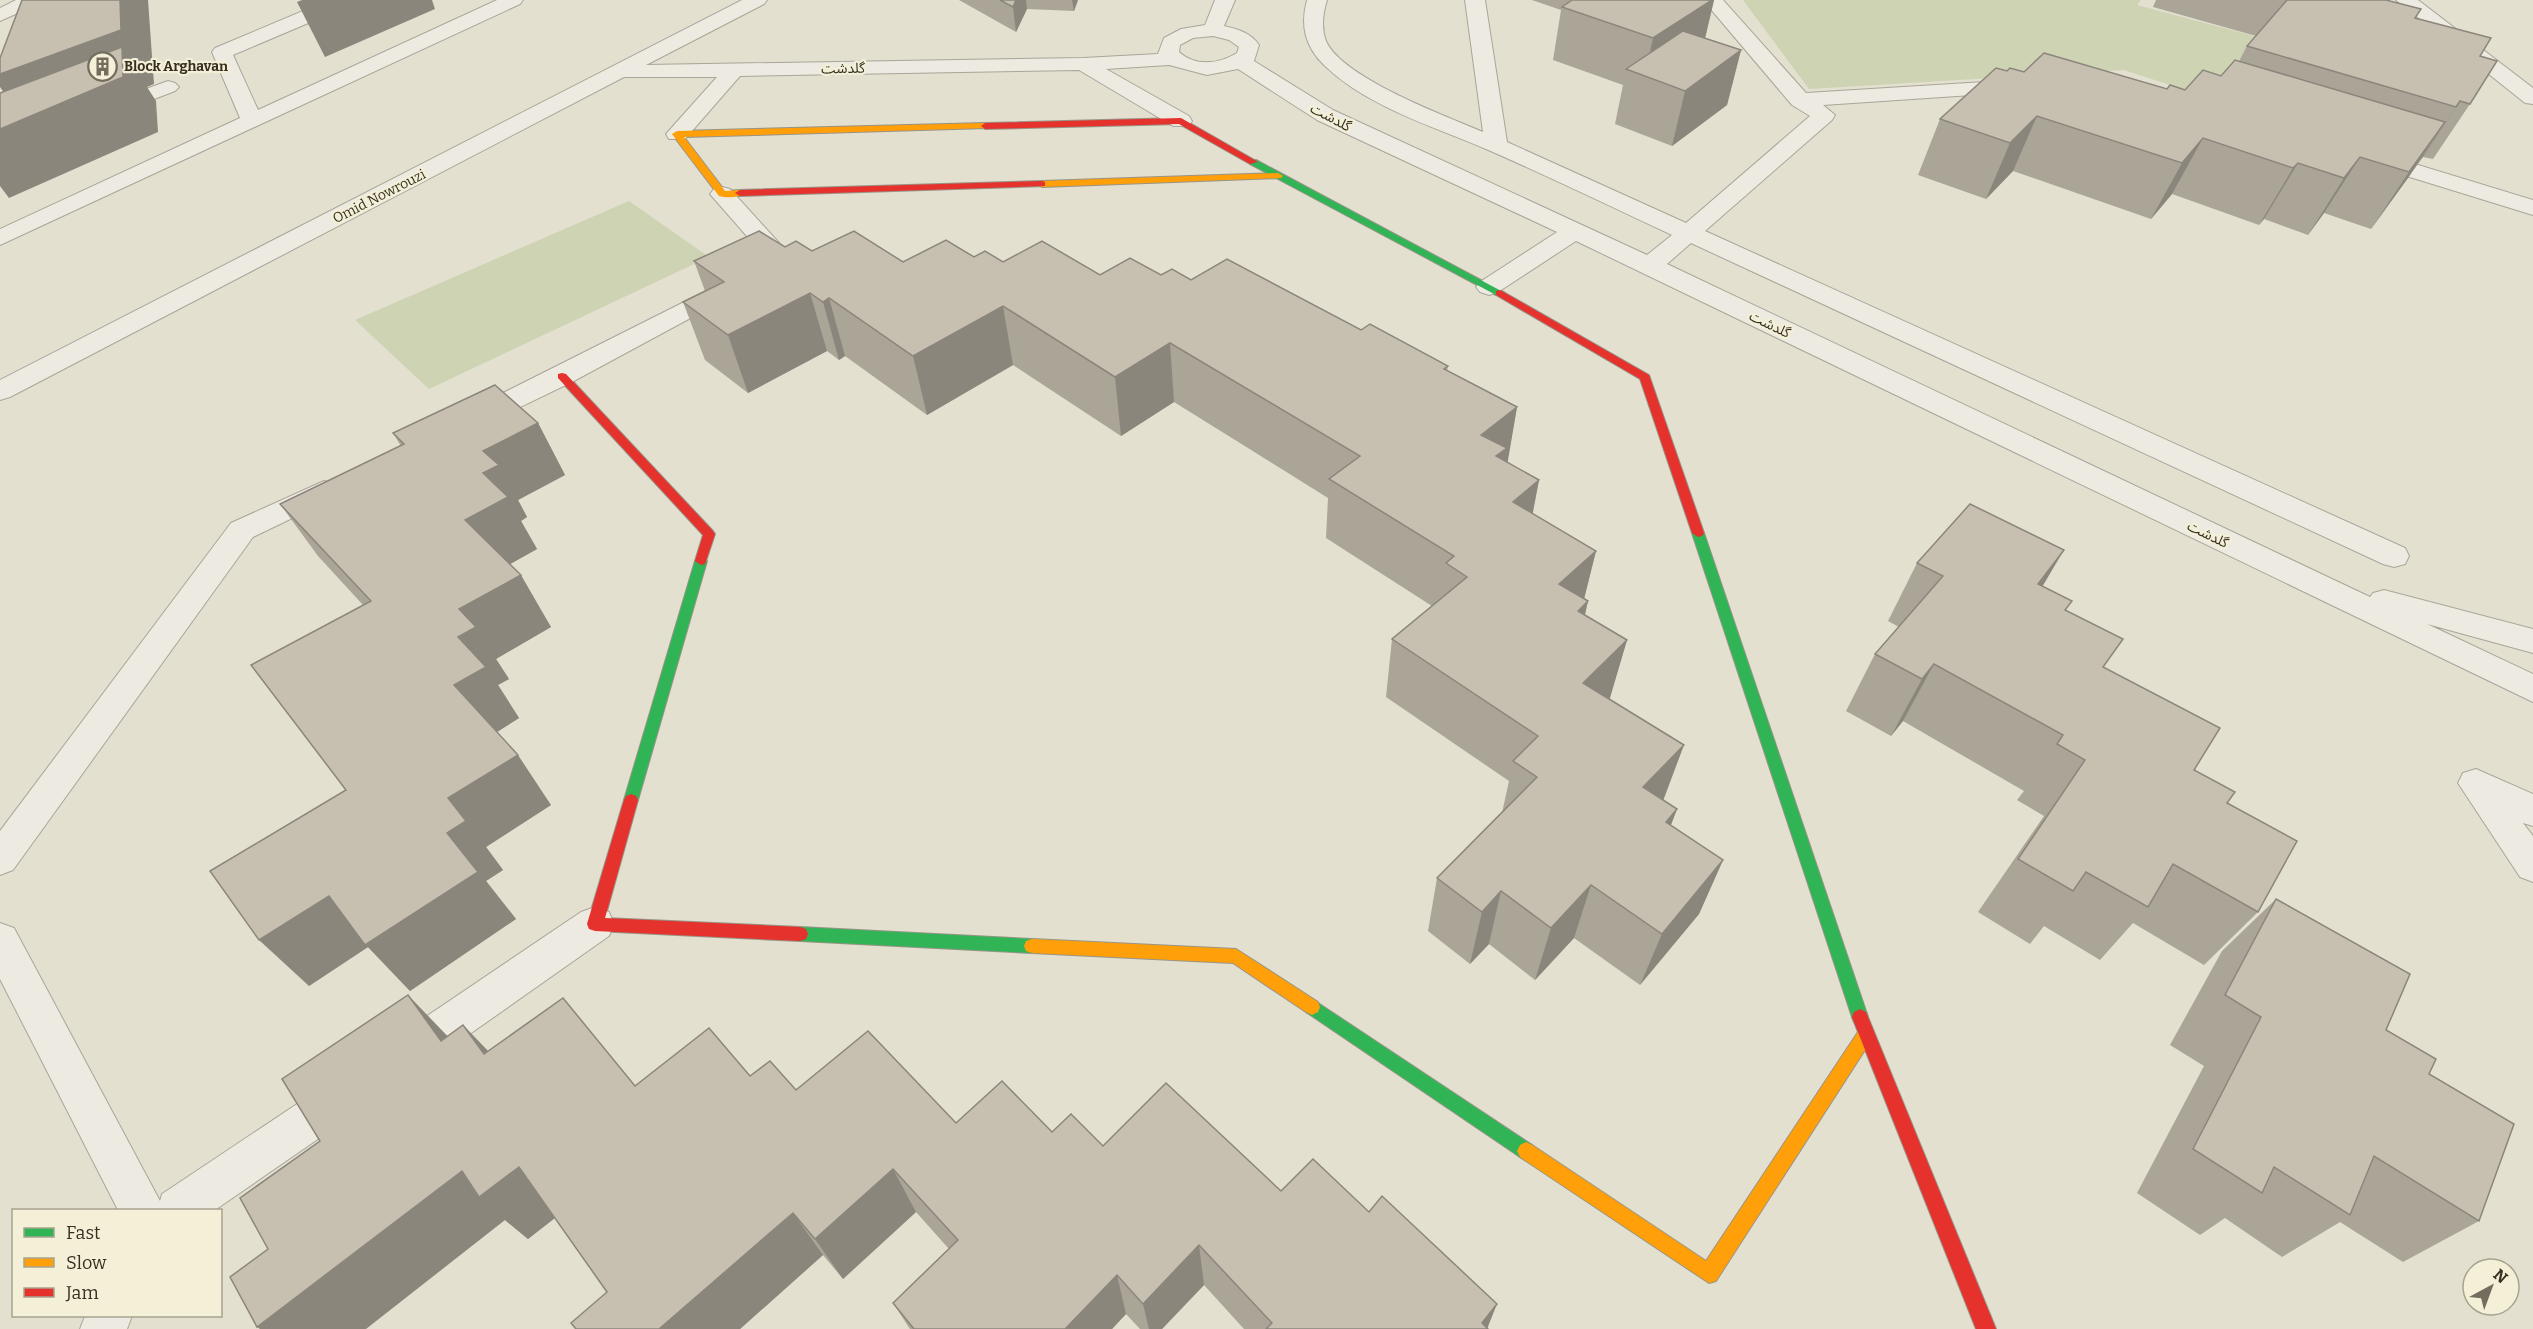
<svg xmlns="http://www.w3.org/2000/svg" width="2533" height="1329" font-family="Bitter,'Noto Sans Arabic',serif">
  <rect width="100%" height="100%" fill="#e3e0d0"/>
  <g fill="#ced3b4">
    <path d="M1743,0h398l-4,5 121,32 -26,31 107,72 -215,-70 -315,19z"/>
    <path d="M629,201l80,56 -280,132 -74,-69z"/>
  </g>
  <g fill="none" stroke-linecap="round" stroke-linejoin="round">
    <defs>
      <g id="lane">
        <path d="M16,0h25l-3,4 -38,17v-13z"/>
        <path d="M329,0h18l2,3 -3,4 -113,48 25,55 239,-110h26l-3,4 -520,241v-16l240,-111 -28,-66 3,-4z"/>
        <path d="M168,81l7,2 4,4 -4,4 -65,25 -8,-1 -3,-5 3,-5z"/>
      </g>
      <g id="street">
        <path d="M742,0h25l-3,4 -118,61 437,-7 75,-4 6,-16 17,-9 24,-4 10,-25h20l-11,26c14,3 27,7 35,19l-5,16 79,49 314,145 25,-20c-62,-29 -124,-59 -186,-86 -54,-23 -118,-42 -161,-83 -20,-19 -25,-40 -18,-66h20c-4,13 -6,28 -1,41 16,37 120,75 157,91l-18,-132h20l22,142 179,81 124,-107 -18,-11 -89,-105h20l83,93 211,-13 7,2 4,4 -4,4 -7,2 -194,13 12,10 -3,5 -127,111 700,317 4,8 -4,8 -11,3 -11,-3 -692,-321 -24,21 703,333 3,-4 11,-3 149,39v24l-106,-29 106,50v28l-957,-461 -78,51 -9,3 -9,-3 -4,-5 4,-5 77,-50 -240,-112 -79,-51 -31,6 -38,-10 -63,4 83,47 3,5 -3,5h-16l-94,-56 -339,6 -55,63h-16l-3,-5 51,-57h-93l-614,320 -10,3v-20zM1213,36l16,4 10,7 -2,6c-18,11 -41,14 -58,-1l1,-7 13,-7z"/>
        <path d="M2396,0h22l115,88v16l-8,-1z"/>
        <path d="M2369,150l164,50v15l-172,-53 -3,-5 3,-5z"/>
        <path d="M722,187l8,2 60,66 3,5c-7,10 -16,12 -28,9l-3,-5 4,-6 -56,-64 4,-5z"/>
        <path d="M726,281l9,3 4,5 -4,5 -163,88 -89,43 -10,3 -10,-3 -4,-6 4,-6z"/>
        <path d="M324,481l10,3 5,7 -5,7 -81,39 -240,333 -13,5v-44l231,-308z"/>
        <path d="M2476,769l57,25v32l-10,-3 10,13v46l-13,-5 -62,-94 5,-10z"/>
        <path d="M595,907l14,5 5,12 -5,12 -189,133 -15,5 -15,-5 -6,-14 6,-14 191,-129z"/>
        <path d="M0,923l14,5 146,273 2,-7 168,-112 15,-6 15,6 6,14 -6,14 -145,100h-97l-118,-231z"/>
        <path d="M85,1316h47l-5,13h-47z"/>
      </g>
      <g id="fast">
        <path d="M1250,160h6l249,133 -1,2h-8l-246,-131z"/>
        <path d="M1698,529l6,4 164,484 -2,5 -6,3 -6,-3 -2,-5 -160,-484z"/>
        <path d="M701,557l6,4 -69,239 -2,4 -5,2 -5,-2 -2,-4 71,-239z"/>
        <path d="M800,927l232,12 6,2 2,5 -2,5 -6,2 -232,-12 -6,-2 -2,-5 2,-5z"/>
        <path d="M1312,999l220,146 3,6 -3,6 -6,3 -6,-3 -214,-145 -2,-5 2,-5z"/>
      </g>
      <g id="slow">
        <path d="M985,123l3,1v4l-304,9 41,54 15,-1 5,3c-6,5 -19,5 -26,3l-47,-62 5,-3z"/>
        <path d="M1278,173l5,3 -2,2 -239,9 -5,-3 5,-3z"/>
        <path d="M1032,939l204,10 82,53 2,5 -2,5 -6,3 -6,-3 -73,-49 -201,-10 -6,-2 -2,-5 2,-5z"/>
        <path d="M1866,1026l6,3 2,5 -2,5 -156,242 -7,2 -189,-126 -3,-6 3,-6 6,-3 6,3 174,116 154,-232z"/>
      </g>
      <g id="jam">
        <path d="M1181,118l77,44 -8,2 -71,-40 -194,5 -4,-3 4,-3z"/>
        <path d="M1042,181l3,1v4l-305,10 -5,-3 5,-3z"/>
        <path d="M1500,290l149,85 55,158 -2,3 -4,1 -6,-4 -52,-154 -144,-84v-4z"/>
        <path d="M562,373l4,1 147,157 2,3 -10,30 -4,1 -6,-4 8,-26 -145,-157v-4z"/>
        <path d="M631,794l5,2 2,4 -33,118 195,9 6,2 2,5 -2,5 -6,2 -205,-10 -6,-2 -2,-5 37,-124 2,-4z"/>
        <path d="M1860,1009l6,3 2,5 128,312h-20l-124,-312 2,-5z"/>
      </g>
    </defs>
    <use href="#lane" stroke="#a9a598" stroke-width="2"/>
    <use href="#street" stroke="#a9a598" stroke-width="2"/>
    <use href="#fast" stroke="#989588" stroke-width="2"/>
    <use href="#slow" stroke="#989588" stroke-width="2"/>
    <use href="#jam" stroke="#989588" stroke-width="2"/>
    <use href="#lane" fill="#eceae1" fill-rule="evenodd"/>
    <use href="#street" fill="#eceae1" fill-rule="evenodd"/>
    <use href="#fast" fill="#30b455" fill-rule="evenodd"/>
    <use href="#slow" fill="#ff9f0a" fill-rule="evenodd"/>
    <use href="#jam" fill="#e5322d" fill-rule="evenodd"/>
  </g>
  <g fill="#aba598">
    <path d="M959,0h119l-4,11 -47,-2 -11,23z"/>
    <path d="M1532,0h182l-9,38 36,12 -14,55 -55,41 -57,-22 8,-39 -70,-25 8,-50z"/>
    <path d="M2156,0h230l94,56 -10,48 -37,55 -10,-2 -52,72 -47,-16 -16,22 -44,-16 -5,6 -87,-31 -21,25 -138,-48 -27,28 -68,-24 22,-56 67,-48 17,1 143,17 18,1 36,-14 18,-15 8,-15 9,-10 -103,-29z"/>
    <path d="M785,247l27,4 91,11 71,-5 126,18h61l30,5 170,50 87,36 -1,5 70,36 -10,55 32,18 -7,34 64,37 -12,48 4,2 -3,14 42,25 -18,59 54,101 14,9 -6,16 52,35 -24,54 -59,71 -66,-47 -39,42 -46,-36 -19,20 -42,-33 9,-53 65,-65 7,-32 -123,-84 6,-58 40,-33 -106,-68 2,-40 -154,-96 -53,34 -108,-71 -86,50 -82,-59 -6,4 -12,-9 -79,42 -43,-33 -22,-58 22,-11 -11,-30z"/>
    <path d="M538,423l27,52 -47,25 9,17 -6,4 16,28 -27,15 41,63 -55,32 13,20 -11,6 21,33 -22,14 54,73 -65,42 17,23 -17,11 30,38 -106,72 -42,-44 -59,39 37,-196 17,-185 -45,-49 -38,-52 121,-58 -8,-13z"/>
    <path d="M1917,563l125,23 24,25 38,57 90,102 33,33 31,109 -54,53 -71,-42 -33,37 -56,-34 -14,18 -52,-32 66,-96 -27,-16 7,-9 -121,-70 -12,15 -45,-25 29,-57 24,-27 -11,-6z"/>
    <path d="M2276,899l110,131 43,44 50,147 -76,41 -63,-40 -58,35 -57,-39 -25,17 -63,-42 67,-127 -34,-21 52,-94z"/>
    <path d="M463,1025l25,26 147,35 115,-10 46,14 160,33 96,9 229,59 207,138h-244l-40,-44 -42,44h-22l-14,-15 -14,15h-202l-17,-26 56,-54 -33,-37 -73,67 -20,-24 -83,74h-164l31,-37 -52,-74 -27,21 -23,-19 -237,29 52,-108 127,-105z"/>
  </g>
  <g fill="#8b867c">
    <path d="M120,0h28l6,84 -7,3 9,14 2,31 -149,66 -9,-12v-57l23,-10 -23,-32v-13z"/>
    <path d="M302,0h130l3,9 -110,48 -28,-55z"/>
    <path d="M1016,0h10l1,9 -11,23 -3,-25z"/>
    <path d="M1072,0h6l-4,11z"/>
    <path d="M1712,0h2l-12,51 -57,25 8,-38z"/>
    <path d="M1741,50l-14,55 -55,41 13,-55z"/>
    <path d="M2460,101l-37,56 -4,5z"/>
    <path d="M2037,116l-24,55 -27,28 24,-56z"/>
    <path d="M2445,122l-37,56 -37,51 38,-57z"/>
    <path d="M2203,138l-31,56 -21,25 31,-56z"/>
    <path d="M2360,157l-36,56 -16,22 36,-57z"/>
    <path d="M2298,163l-34,56 -5,6 34,-57z"/>
    <path d="M810,293l17,58 -79,42 -20,-58z"/>
    <path d="M829,298l16,58 -6,4 -16,-58z"/>
    <path d="M1003,306l10,59 -86,50 -14,-59z"/>
    <path d="M1170,343l4,59 -53,34 -6,-59z"/>
    <path d="M1517,407l-10,59 -4,3 -22,-34z"/>
    <path d="M538,423l27,52 -47,25 9,17 -6,4 16,28 -41,23 -31,-52 18,-47v-22z"/>
    <path d="M1539,480l-11,59 -15,-37z"/>
    <path d="M2064,550l-35,59 9,-25z"/>
    <path d="M1596,551l-14,56 6,-6 -14,59 -15,-76z"/>
    <path d="M521,575l30,52 -55,32 13,20 -11,6 21,33 -30,19 -35,-52 5,-76z"/>
    <path d="M1627,640l-17,58 -42,42 15,-57z"/>
    <path d="M1934,664l-31,57 -12,15 31,-57z"/>
    <path d="M1684,745l-21,56 -20,-14z"/>
    <path d="M518,755l33,50 -65,42 17,23 -17,11 30,38 -106,72 -42,-44 -59,39 -50,-46 70,-44 118,-63 1,-35z"/>
    <path d="M1677,809l-21,55 10,-42z"/>
    <path d="M1723,860l-24,54 -59,71 22,-51z"/>
    <path d="M1591,885l-17,53 -39,42 16,-52z"/>
    <path d="M1501,891l-12,53 -19,20 12,-52z"/>
    <path d="M408,995l48,50 -15,-4z"/>
    <path d="M463,1025l47,49 -26,-20z"/>
    <path d="M519,1167l46,43 -37,29 -23,-19 -139,109h-106l-3,-2 205,-156z"/>
    <path d="M893,1169l23,43 -73,67 -28,-40z"/>
    <path d="M793,1213l30,42 -83,74h-81z"/>
    <path d="M1199,1245l5,40 -42,44h-13l-6,-25z"/>
    <path d="M1117,1275l9,39 -14,15h-47z"/>
    <path d="M1497,1304l-10,25 -5,-6z"/>
  </g>
  <g fill="#c7c0b1" stroke="#8b867c" stroke-width="1.5">
    <path d="M22,0h98l1,30 -121,44v-16z"/>
    <path d="M1000,0h16l-3,7z"/>
    <path d="M1572,0h140l-59,38 -91,-31z"/>
    <path d="M2287,0h99l35,9 -6,9 76,20 -11,18 17,5 -27,43 -10,-3 -4,6 -209,-61z"/>
    <path d="M1683,31l58,19 -56,41 -59,-22z"/>
    <path d="M122,47l1,30 -123,52v-36z"/>
    <path d="M2044,53l123,36 3,-4 15,5 18,-20 18,6 14,-16 210,62 -36,50 -49,-15 -16,21 -46,-15 -5,5 -90,-30 -21,25 -145,-47 -27,27 -70,-24 56,-51 11,3 3,-3 14,4z"/>
    <path d="M759,231l26,16 11,-6 16,10 42,-20 49,31 43,-22 28,17 11,-6 18,11 39,-21 58,34 30,-17 31,17 11,-6 19,11 36,-21 134,71 9,-6 78,42 -4,3 73,38 -36,28 26,13 -11,8 43,24 -26,22 83,49 -37,33 29,17 -10,10 49,29 -44,43 101,62 -41,42 34,22 -11,13 57,38 -61,74 -71,-49 -40,43 -50,-37 -19,21 -45,-34 100,-101 -24,-16 25,-25 -146,-97 75,-62 -21,-14 8,-7 -125,-77 31,-23 -190,-113 -55,34 -112,-71 -90,50 -84,-58 -6,4 -13,-9 -82,42 -45,-33 41,-20 -30,-21z"/>
    <path d="M495,385l43,38 -55,28 16,14 -16,8 25,24 -43,23 56,55 -62,34 17,18 -18,10 28,30 -32,18 64,70 -70,43 18,23 -19,12 31,39 -113,73 -36,-49 -70,44 -49,-69 136,-81 -95,-125 120,-64 -91,-97 124,-60 -11,-11z"/>
    <path d="M1970,504l94,46 -26,34 34,17 -7,9 58,29 -20,28 117,61 -26,42 41,22 -8,11 70,38 -39,71 -85,-48 -25,43 -62,-35 -13,19 -55,-32 67,-99 -28,-16 6,-9 -129,-71 -12,15 -47,-25 68,-78 -26,-13z"/>
    <path d="M2276,899l134,75 -24,56 50,29 -7,15 85,50 -35,97 -105,-65 -24,59 -76,-48 -12,26 -69,-44 68,-132 -36,-22z"/>
    <path d="M408,995l33,46 22,-16 21,29 79,-56 72,88 74,-58 41,48 20,-15 26,29 72,-59 88,92 46,-42 50,51 19,-18 32,32 63,-63 115,108 32,-32 56,53 13,-16 115,108 -15,19 6,6h-222l6,-6 -73,-78 -56,59 -26,-29 -52,54h-151l-21,-26 65,-63 -65,-71 -78,70 -22,-26 -134,116h-83l-5,-6 36,-31 -88,-125 -40,30 -17,-26 -205,156 -27,-50 38,-28 -28,-51 80,-57 -38,-62z"/>
  </g>
  <defs>
    <symbol id="building-ring" viewBox="-11 -11 22 22"><circle r="9.5" fill="#f3f0d7" stroke="#736d5e" stroke-width="1.5"/><path d="M-4-6H4V6H1V3H-1V6H-4ZM-2.5-4.3h1.7v1.8h-1.7ZM.8-4.3h1.7v1.8H.8ZM-2.5-1h1.7V.8h-1.7ZM.8-1h1.7V.8H.8Z" fill="#736d5e"/></symbol>
  </defs>
  <g fill-rule="evenodd">
    <use href="#building-ring" x="86" y="50" width="33" height="33"/>
  </g>
  <g text-anchor="middle" stroke-width="4.5" stroke-linejoin="round" paint-order="stroke">
    <g font-size="14" font-weight="bold" fill="#372f21" stroke="#f3f0d7" text-anchor="start">
      <text x="124" y="71">Block Arghavan</text>
    </g>
    <g font-size="14" fill="#372f21" stroke="#f3f0d7">
      <text transform="translate(843 68) rotate(-1)" y="5">گلدشت</text>
      <text transform="translate(1331 117) rotate(28)" y="5">گلدشت</text>
      <text transform="translate(379 196) rotate(-27)" y="5">Omid Nowrouzi</text>
      <text transform="translate(1770 324) rotate(26)" y="5">گلدشت</text>
      <text transform="translate(2208 534) rotate(26)" y="5">گلدشت</text>
    </g>
  </g>
  <rect x="12" y="1209" width="210" height="108" fill="#f3f0d7" stroke="#a8a38e" stroke-width="1.5"/>
  <rect x="24" y="1228" width="30" height="9" fill="#30b455" stroke="#a8a38e" stroke-width="1.5"/>
  <text x="66" y="1239" font-size="18" fill="#372f21">Fast</text>
  <rect x="24" y="1258" width="30" height="9" fill="#ff9f0a" stroke="#a8a38e" stroke-width="1.5"/>
  <text x="66" y="1269" font-size="18" fill="#372f21">Slow</text>
  <rect x="24" y="1288" width="30" height="9" fill="#e5322d" stroke="#a8a38e" stroke-width="1.5"/>
  <text x="66" y="1299" font-size="18" fill="#372f21">Jam</text>
  <g transform="translate(2491 1287) rotate(41)"><circle r="28" fill="#f3f0d7" stroke="#a8a38e" stroke-width="1.5"/>
  <path d="M0-4.5L10 22L0 15L-10 22Z" fill="#736d5e"/>
  <text y="-9" font-size="16" font-weight="bold" text-anchor="middle" fill="#372f21">N</text>
  </g>
</svg>
